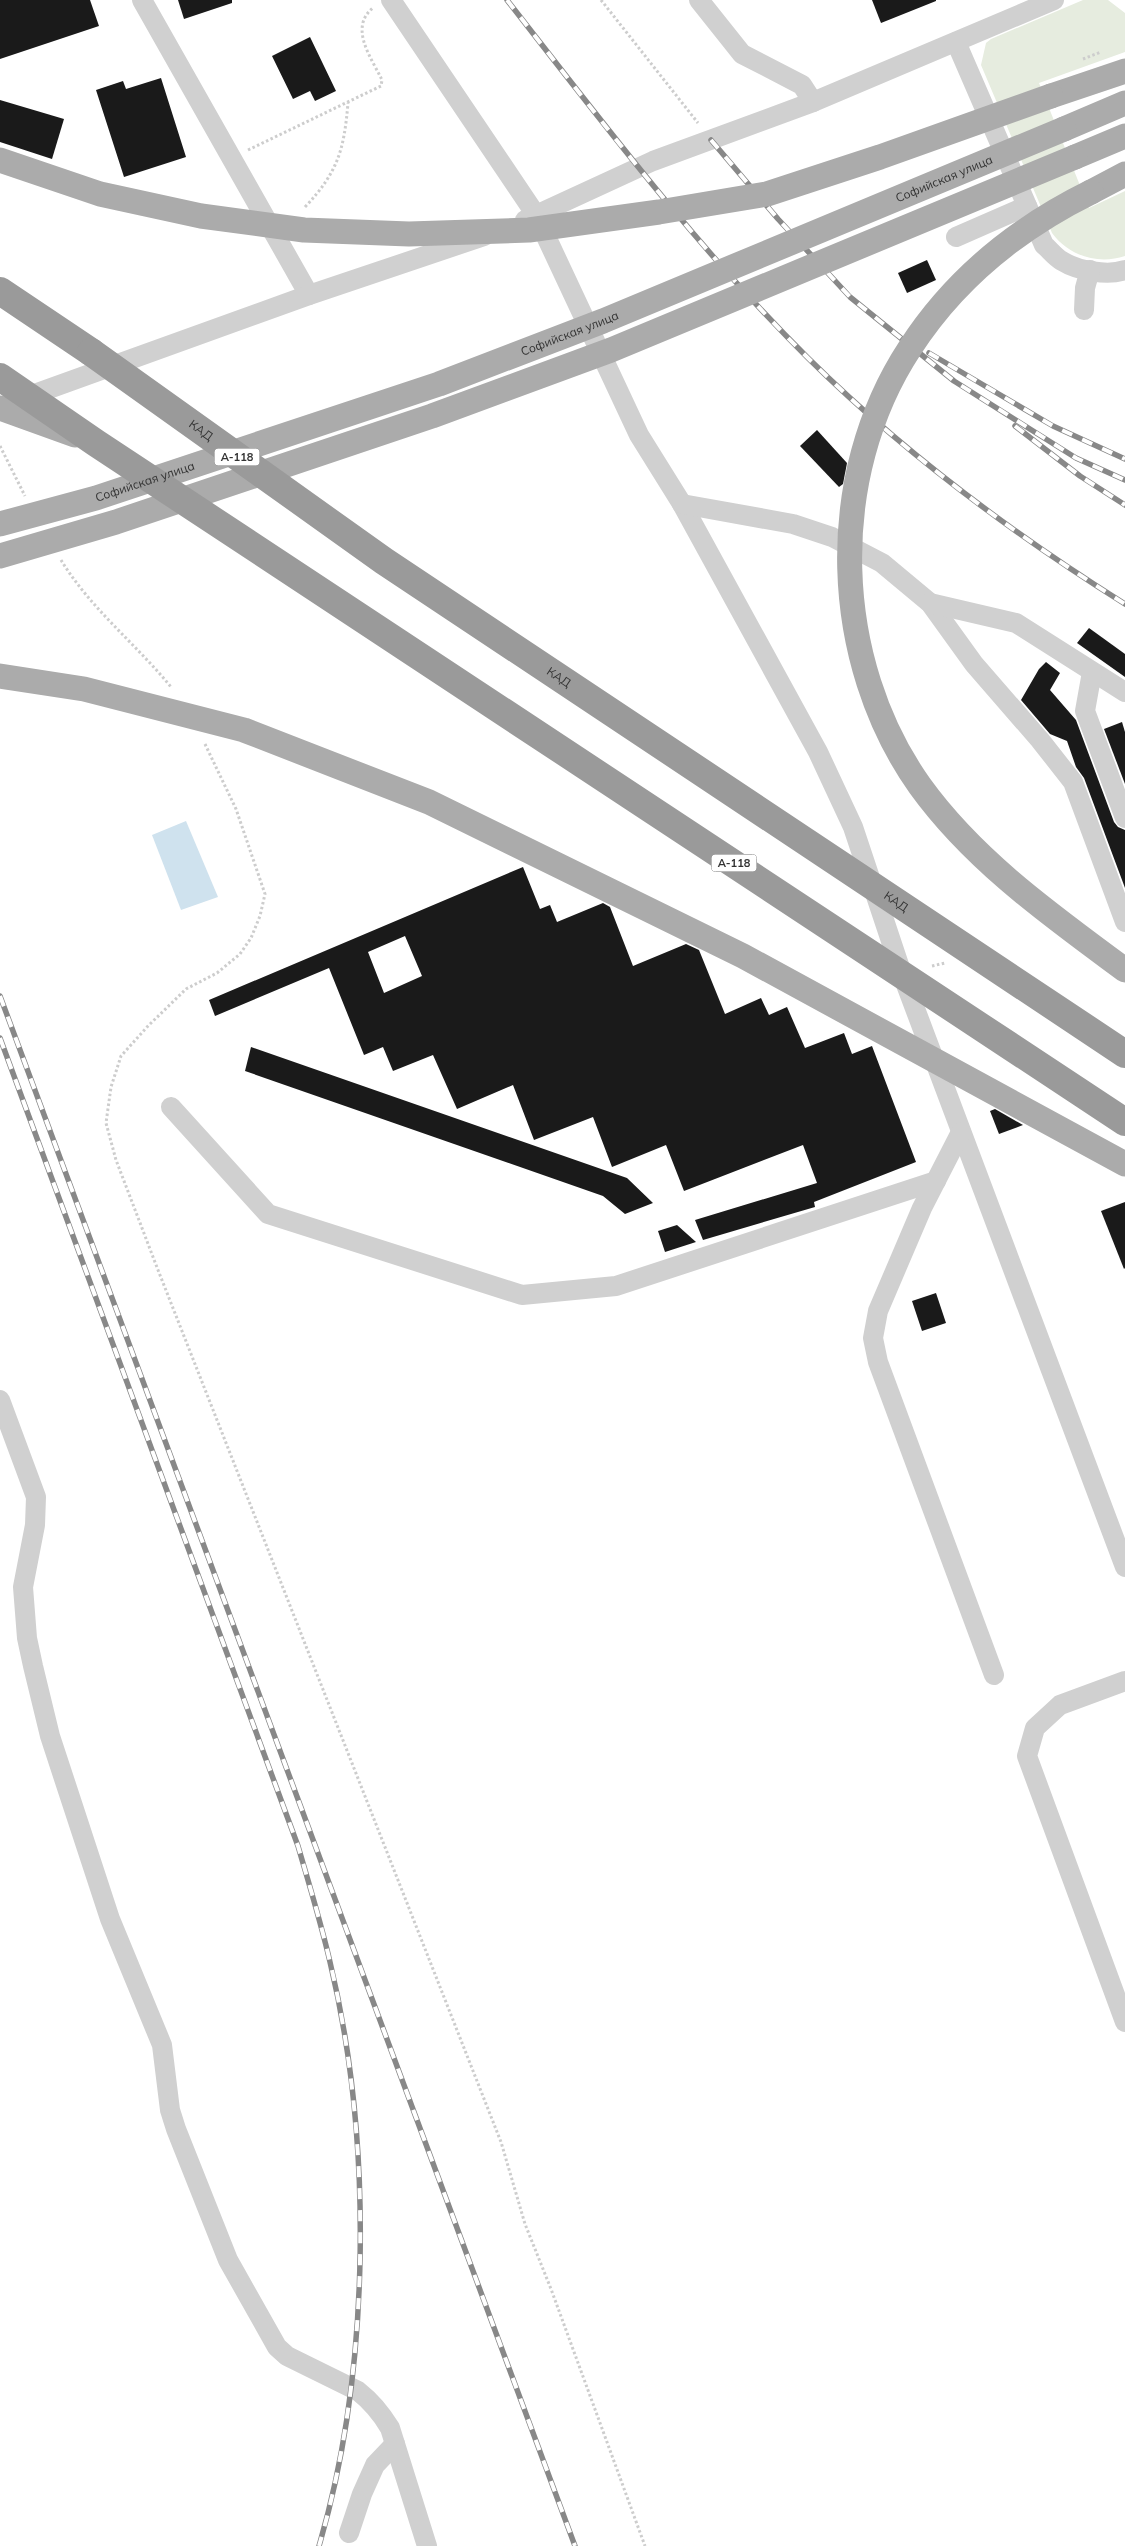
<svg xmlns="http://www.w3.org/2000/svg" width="1125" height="2546" font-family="Mulish,sans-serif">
  <rect width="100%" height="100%" fill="#fff"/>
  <path fill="#e6ecdf" d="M1083,0h25l17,13v39l-86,31 50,125 36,-17v65c-27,9 -56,0 -73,-23l-71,-168 5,-22 5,-4z"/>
  <path fill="#cfe2ee" d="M186,821l32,76 -37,13 -29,-75z"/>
  <g fill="#1a1a1a" fill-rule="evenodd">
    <path d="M0,0h90l9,26 -99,33z"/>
    <path d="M178,0h54v3l-48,16z"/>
    <path d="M872,0h64v1l-55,22z"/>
    <path d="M310,37l26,54 -21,10 -5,-10 -17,8 -21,-43z"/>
    <path d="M161,78l25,79 -62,20 -28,-87 27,-9 3,8z"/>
    <path d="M0,100l64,19 -12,40 -52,-17z"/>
    <path d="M927,260l9,20 -29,13 -9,-20z"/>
    <path d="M817,430l30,33 -4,21 -4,3 -39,-41z"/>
    <path d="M1089,628l36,26v23l-48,-34z"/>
    <path d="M1046,662l14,11 -10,17 26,30 38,102 4,5 7,3v58l-41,-110 -8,-11 -9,-26 -17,-7 -29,-34 18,-31z"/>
    <path d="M1122,722l3,10v52l-21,-55z"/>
    <path d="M523,867l17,42 10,-4 7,17 46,-19 7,4 23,59 53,-22 13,6 26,64 36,-16 8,17 18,-8 18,41 39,-15 8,21 20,-8 44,116 -102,40 1,5 -112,33 -8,-20 122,-37 -14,-38 -119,46 -18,-46 -54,22 -19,-50 -59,23 -21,-55 -56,24 -24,-54 -40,16 -10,-24 -19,8 -35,-87 -114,48 -6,-16zM405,936l17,40 -38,17 -16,-41z"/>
    <path d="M251,1047l376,131 26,25 -28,11 -22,-18 -358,-125z"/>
    <path d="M995,1109l28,16 -24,9 -9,-23z"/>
    <path d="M1125,1202v66l-1,1 -23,-58z"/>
    <path d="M677,1225l19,17 -31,10 -7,-21z"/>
    <path d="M936,1293l10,30 -24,8 -10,-30z"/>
  </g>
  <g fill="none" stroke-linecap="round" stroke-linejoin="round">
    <g stroke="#cdcdcd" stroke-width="3" stroke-dasharray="2.5 2.5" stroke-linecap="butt">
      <path d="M601,0l97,123"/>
      <path d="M1083,59l18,-7"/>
      <path d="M248,150l133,-64 1,-6c-11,-23 -34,-53 -8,-73"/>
      <path d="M305,207c33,-35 39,-57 43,-104"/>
      <path d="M0,446l25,50"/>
      <path d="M61,560c29,48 75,84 110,127"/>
      <path d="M205,744l31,65 29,85 -5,22 -9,22 -11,16 -23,19 -31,16 -38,37 -27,30 -10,31 -5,36 10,37 42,110 343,872 24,82 26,65 94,257"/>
      <path d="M932,966l13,-3"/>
    </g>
    <g stroke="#d0d0d0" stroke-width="20">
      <path d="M142,0l167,295"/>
      <path d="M391,0l145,215 103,220 43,69 136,248 35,75 49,147 223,593"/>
      <path d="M699,0l43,54 60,31 11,17"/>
      <path d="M956,42l88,203c6,5 11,12 18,16 16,10 46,15 63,9"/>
      <path d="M525,220l128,-59 160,-59 241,-102"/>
      <path d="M956,237l71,-31"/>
      <path d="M1084,310l1,-22 5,-18"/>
      <path d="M18,400l291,-105 175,-59"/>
      <path d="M682,504l111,20 39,13 50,26 48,40 44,61 66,76 33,42 52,140"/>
      <path d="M930,603l86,20 109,69"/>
      <path d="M1092,672l-7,39 40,107"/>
      <path d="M171,1107l97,107 254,81 94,-9 320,-105"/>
      <path d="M961,1132l-39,76 -44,103 -5,27 5,24 116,313"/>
      <path d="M0,1400l36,97 -1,28 -12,62 4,51 6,28 17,70 60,183 52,126 8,65 6,19 52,131 49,87 10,9 71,35c14,11 23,22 32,37l37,118"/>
      <path d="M1125,1681l-65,24 -25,23 -8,28 98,266"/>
      <path d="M349,2533l13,-39 13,-29 20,-21"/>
    </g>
    <g stroke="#ababab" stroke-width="25">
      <path d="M1051,96l74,-25"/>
      <path d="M1064,129l61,-26"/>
      <path d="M1075,157l50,-21"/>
      <path d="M1091,192l34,-18"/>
      <path d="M0,408l75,27"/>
    </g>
    <path stroke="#9a9a9a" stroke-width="28" d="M0,291l91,61"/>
    <defs>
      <g id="rail">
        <path d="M507,0c96,123 190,248 301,358 95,94 204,175 317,246"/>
        <path d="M711,140l67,79 72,78 104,84 122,77 49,22"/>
        <path d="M929,353l124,73 72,33"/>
        <path d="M1015,426l65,50 45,29"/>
        <path d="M0,996l575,1550"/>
        <path d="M0,1038l298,808c11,38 23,77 32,116 43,179 41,407 -11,584"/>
      </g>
    </defs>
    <use href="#rail" stroke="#888" stroke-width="5.5"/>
    <use href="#rail" stroke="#fff" stroke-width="4" stroke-dasharray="11" stroke-linecap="butt"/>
    <g stroke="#ababab" stroke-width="25">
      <path d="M0,160l100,34 101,22 103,14 105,4 120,-4 130,-18 108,-18 113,-37 171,-61"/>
      <path d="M1091,192c-73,36 -137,88 -181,156 -85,129 -79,313 10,438 54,75 132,130 205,184"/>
      <path id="s1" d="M0,524l96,-26 343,-114 164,-63 461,-192"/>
      <path d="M0,556l116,-34 316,-106 179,-66 464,-193"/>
      <path d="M0,676l84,13 160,41 185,72 314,154 382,208"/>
    </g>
    <g stroke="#9a9a9a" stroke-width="28">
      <path id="s2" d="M91,352l293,209 741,493"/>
      <path d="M0,377l96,66 1029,679"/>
    </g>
  </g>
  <g text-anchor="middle" stroke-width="5" stroke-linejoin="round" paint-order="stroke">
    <g fill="#fff" stroke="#707070" stroke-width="1">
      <rect x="214.5" y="448.5" width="45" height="17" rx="4"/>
      <rect x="711.5" y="854.5" width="45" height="17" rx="4"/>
    </g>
    <g font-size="11" font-weight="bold" fill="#333">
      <text x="237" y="461">А-118</text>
      <text x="734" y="867">А-118</text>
    </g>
    <g font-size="12" fill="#333" stroke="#fff">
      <text dy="4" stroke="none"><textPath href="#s1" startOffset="1006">Софийская улица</textPath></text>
      <text dy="4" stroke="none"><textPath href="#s1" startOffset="601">Софийская улица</textPath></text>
      <text dy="4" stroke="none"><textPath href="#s2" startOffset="135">КАД</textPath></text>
      <text dy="4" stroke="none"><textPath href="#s1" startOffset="151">Софийская улица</textPath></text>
      <text dy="4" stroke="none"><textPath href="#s2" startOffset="570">КАД</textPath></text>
      <text dy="4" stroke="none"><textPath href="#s2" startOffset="975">КАД</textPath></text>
    </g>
  </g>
</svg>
